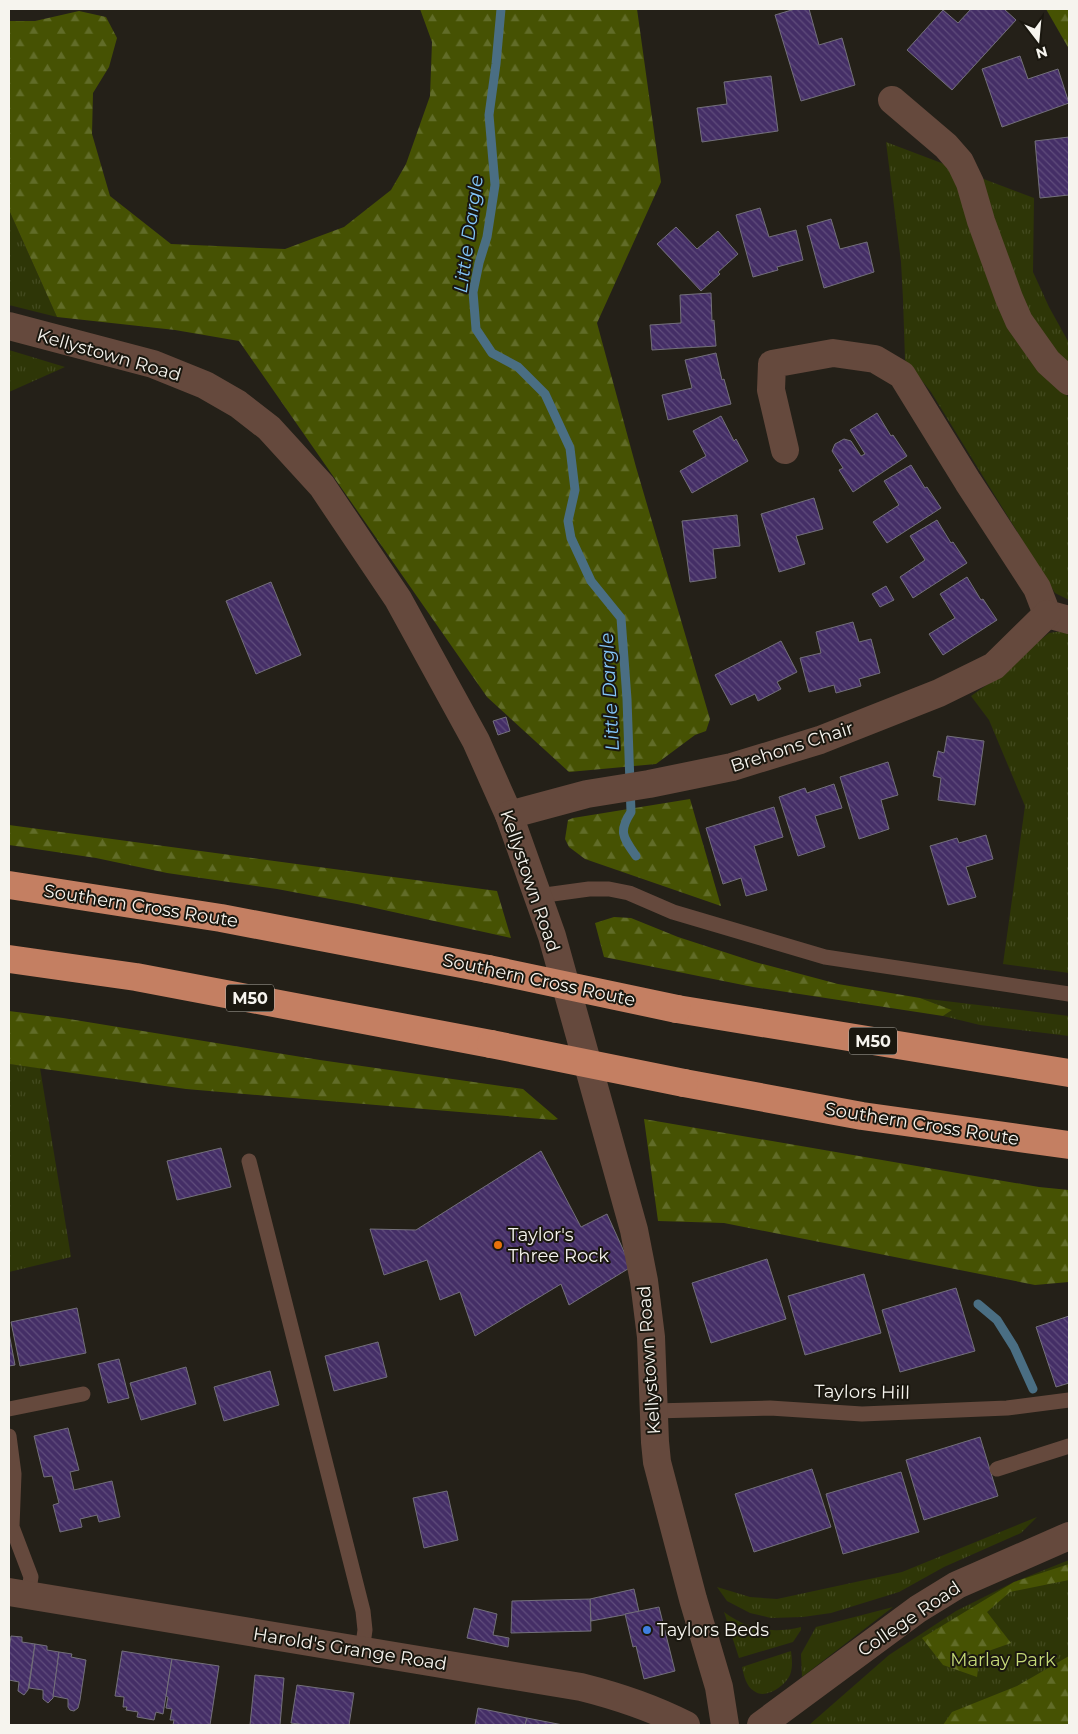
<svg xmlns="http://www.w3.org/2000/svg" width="1078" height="1734" font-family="Montserrat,sans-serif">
  <defs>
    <pattern id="grass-tufts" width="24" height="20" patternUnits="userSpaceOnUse" patternTransform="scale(1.25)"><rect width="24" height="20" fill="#2e3607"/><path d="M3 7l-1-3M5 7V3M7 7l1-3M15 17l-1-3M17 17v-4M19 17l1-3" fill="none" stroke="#434a1f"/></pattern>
    <pattern id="forest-firs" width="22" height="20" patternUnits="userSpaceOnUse" patternTransform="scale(1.25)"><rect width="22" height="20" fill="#465203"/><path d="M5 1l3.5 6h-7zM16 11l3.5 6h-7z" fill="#616c28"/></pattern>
    <pattern id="building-back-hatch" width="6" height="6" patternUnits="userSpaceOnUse" patternTransform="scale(1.25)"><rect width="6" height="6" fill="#442e66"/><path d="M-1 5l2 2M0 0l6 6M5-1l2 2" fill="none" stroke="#604d7c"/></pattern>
  </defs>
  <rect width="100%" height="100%" fill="#242018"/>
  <g fill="url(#grass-tufts)">
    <path d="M886,142l148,56 -1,74 16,35 20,36v17l-16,12 16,27v201l-14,-7 -124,-201 -26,-32 -2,-61 -2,-37z"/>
    <path d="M9,210l48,107 -48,-12z"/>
    <path d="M9,350l56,17 -56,25z"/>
    <path d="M1062,631l7,3v339l-66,-9 22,-158 -36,-86 -18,-24 27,-19 20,-19 31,-25z"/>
    <path d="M920,998l149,18v20l-89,-11 -37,-9 9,-6z"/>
    <path d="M9,1064l31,4 31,189 -62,15z"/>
    <path d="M1037,1517l-16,16 -77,34 -45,25 -68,21 -28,4 -32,1 -21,-5 -23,-12 -10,-14 33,10 27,2 125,-27z"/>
    <path d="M1069,1560v165h-260l80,-70 67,-44 58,-29z"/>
    <path d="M893,1607l-91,70 -1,-23 15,-27z"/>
    <path d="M724,1612c24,18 48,22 77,15v3l-8,12 -54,16z"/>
    <path d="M791,1651c1,8 2,16 -1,24 -5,11 -25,25 -36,16 -8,-5 -10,-15 -12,-24z"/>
  </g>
  <g fill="url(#forest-firs)">
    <path d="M420,9h217l24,173 -64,141 39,144 74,252 -4,12 -11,4 -39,29 -87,8 -82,-75 -248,-356 -64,-11 -118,-13 -48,-107v-189h26l44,-10 27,6 11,21 -8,29 -16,26 -1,41 18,62 61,48 114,5 59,-22 47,-37 15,-26 24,-68 2,-54z"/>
    <path d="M1046,9h23v40z"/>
    <path d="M690,799l31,107 -136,-47 -16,-12 -4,-8 3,-19 5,-2z"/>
    <path d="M9,825l488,66 14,47 -154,-34 -80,-15 -110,-16 -71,-15 -87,-13z"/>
    <path d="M614,917l17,1 47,19 77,25 83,22 82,14 32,12 -9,6 -190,-29 -149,-30 -9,-34z"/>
    <path d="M9,1011l54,7 257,42 203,29 35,30 -4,1 -368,-31 -177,-25z"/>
    <path d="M644,1119l395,68 30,3v92l-34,3 -311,-62 -66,-2z"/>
    <path d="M1069,1564v16l-59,12 -23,20 24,31 -31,11 -3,23 -34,-12 -21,-27 92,-56z"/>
    <path d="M1069,1656v69h-126l9,-13 65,-26z"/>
  </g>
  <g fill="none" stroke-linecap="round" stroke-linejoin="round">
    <g stroke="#4a6e83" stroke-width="9">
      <path d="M501,9l-5,55 -7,51 6,70 -8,52 -8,26 -6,29 3,37 16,24 26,14 27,27 25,54 5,42 -7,31 3,17 20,43 30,37 6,81 4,113c-13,20 -8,25 5,44"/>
      <path d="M978,1304l19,16 17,27 19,42"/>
    </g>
  </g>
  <g fill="url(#building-back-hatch)" stroke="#73707a">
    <path d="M795,9h14l10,36 23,-7 13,47 -54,16 -26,-86z"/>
    <path d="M971,9h33l12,11 -64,70 -45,-40 36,-40 15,13z"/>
    <path d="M1020,56l8,23 30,-10 11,34 -67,24 -20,-58z"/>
    <path d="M771,76l7,55 -76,11 -5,-34 30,-4 -3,-22z"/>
    <path d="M1069,137v58l-29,3 -5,-57z"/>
    <path d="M760,208l9,29 27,-7 7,30 -26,7 1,3 -25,7 -17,-62z"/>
    <path d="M831,219l9,30 27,-7 7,30 -50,16 -17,-62z"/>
    <path d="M676,227l21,22 21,-18 20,23 -20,18 2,2 -19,17 -44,-47z"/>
    <path d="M711,293l1,28 2,-1 2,26 -64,4 -2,-25 31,-2 -1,-28z"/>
    <path d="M716,353l6,27 2,-1 7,25 -63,16 -6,-25 30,-7 -7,-28z"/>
    <path d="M877,413l14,23 2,-1 14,21 -54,36 -14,-22 4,-2 -11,-17 3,-7 9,-5 7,2 10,15 4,-2 -15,-24z"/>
    <path d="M721,416l13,25 2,-2 12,22 -56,32 -12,-22 26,-15 -13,-25z"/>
    <path d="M911,465l14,23 2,-1 14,21 -54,35 -14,-21 26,-17 -15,-24z"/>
    <path d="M814,498l9,31 -27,7 9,28 -26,8 -18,-58z"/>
    <path d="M737,515l3,31 -27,3 3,29 -26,4 -8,-61z"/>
    <path d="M937,520l14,23 2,-1 14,21 -54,35 -13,-21 25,-17 -15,-24z"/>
    <path d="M967,577l14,23 2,-1 14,21 -54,35 -14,-21 26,-16 -15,-24z"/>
    <path d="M271,582l30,73 -45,19 -30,-73z"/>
    <path d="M886,586l8,14 -14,7 -8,-13z"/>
    <path d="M853,622l6,20 12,-3 9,34 -21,6 2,7 -25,7 -2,-8 -25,7 -9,-34 21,-5 -5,-21z"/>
    <path d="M781,641l16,31 -20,10 4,7 -23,12 -3,-7 -24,11 -16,-30z"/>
    <path d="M506,717l4,14 -12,4 -5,-14z"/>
    <path d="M947,736l37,5 -9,64 -37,-5 3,-22 -8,-2 5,-25 6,2z"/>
    <path d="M888,762l10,33 -17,5 8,29 -30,10 -19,-62z"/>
    <path d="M834,784l8,24 -27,8 10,31 -27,9 -19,-59 26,-9 2,5z"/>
    <path d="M774,807l9,30 -29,9 13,44 -21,6 -5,-18 -18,6 -17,-56z"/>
    <path d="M986,835l7,24 -27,8 10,30 -28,8 -18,-59 27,-8 2,5z"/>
    <path d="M221,1148l10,39 -54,13 -10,-39z"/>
    <path d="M541,1151l40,76 26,-13 24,53 -62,38 -8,-21 -86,52 -15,-44 -20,8 -13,-40 -43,15 -14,-46 46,1z"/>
    <path d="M767,1259l19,60 -75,24 -19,-60z"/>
    <path d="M864,1274l17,59 -76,22 -17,-59z"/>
    <path d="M956,1288l19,63 -75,21 -18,-62z"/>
    <path d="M77,1308l9,45 -66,13 -9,-44z"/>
    <path d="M1069,1316v67l-13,4 -20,-60z"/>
    <path d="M9,1333l6,32 -6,1z"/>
    <path d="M378,1342l9,35 -53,14 -9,-35z"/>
    <path d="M119,1359l10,39 -21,5 -10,-39z"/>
    <path d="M186,1367l10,37 -55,16 -11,-37z"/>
    <path d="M270,1371l9,34 -55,16 -10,-34z"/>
    <path d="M68,1428l11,42 -9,2 4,18 38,-9 8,36 -21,5 -2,-7 -17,4 2,8 -22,5 -7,-27 6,-2 -7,-27 -8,1 -10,-41z"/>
    <path d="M980,1437l18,59 -74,24 -18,-60z"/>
    <path d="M812,1469l19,58 -77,25 -19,-58z"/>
    <path d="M901,1472l18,60 -76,22 -17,-60z"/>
    <path d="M447,1491l11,49 -34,8 -11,-50z"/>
    <path d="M634,1589l5,23 -48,9 -1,-22z"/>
    <path d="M590,1599l1,32 -80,2 1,-32z"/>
    <path d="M659,1607l16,64 -31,8 -8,-33 -3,1 -8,-33z"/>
    <path d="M474,1608l23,6 -4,21 16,3 -1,9 -41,-9z"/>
    <path d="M11,1636l11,1v5l13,2 -7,46 -4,5 -6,-4 1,-9 -10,-2v-30z"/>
    <path d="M35,1644l12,2v4l12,2 -6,46 -5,5 -5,-4v-9l-14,-2z"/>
    <path d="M122,1651l50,8 -9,55 -7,-2 -2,8 -17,-3 1,-5 -12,-2 1,-3h-4l1,-10 -9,-1z"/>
    <path d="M59,1652l13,2 -1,3 15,3 -6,40 -2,8 -4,3 -4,-1 -2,-3v-8l-15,-3z"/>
    <path d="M172,1659l47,7 -9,59h-37l1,-5h-4l2,-11 -6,-1 2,-11 -2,-1z"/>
    <path d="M255,1675l29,3 -4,47h-30z"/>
    <path d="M297,1685l57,8 -5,32h-43l-15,-2z"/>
    <path d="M478,1708l49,10 -2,7h-50z"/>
    <path d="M527,1718l36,7h-38z"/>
  </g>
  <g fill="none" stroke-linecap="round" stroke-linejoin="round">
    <g stroke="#65493d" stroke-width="15">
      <path d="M538,896l51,-7h20l20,4 44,19 152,45 244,37"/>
      <path d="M249,1161l114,450 2,19 -3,21"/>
      <path d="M9,1409l74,-15"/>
      <path d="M653,1411l117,-3 92,6 145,-6 62,-8"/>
      <path d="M9,1436l5,38 -2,53 19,50 -3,18"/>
      <path d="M997,1469l72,-23"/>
    </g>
    <g stroke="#65493d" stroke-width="28">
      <path d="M892,100l54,46 14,16 10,21 11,38 28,77 10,23 29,41 21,19"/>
      <path d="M9,326l144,38 52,21 33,19 31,24 53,58 76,113 78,142 33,74 43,121 82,294 10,51 7,56 4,105 2,20 36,137 26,88 6,38"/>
      <path d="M785,450l-14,-60 1,-26 61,-11 42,6 27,16 66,107 69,106 10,26 22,6"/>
      <path d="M509,815l78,-21 62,-10 83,-17 88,-27 119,-47 55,-27 53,-52"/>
      <path d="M761,1725l157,-116 39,-24 112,-49"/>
    </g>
    <path stroke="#65493d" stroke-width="28" d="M9,1592l572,95c36,9 72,21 105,38"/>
    <g stroke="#c47f62" stroke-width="28">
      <path d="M9,885l212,33 267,51"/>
      <path d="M9,959l127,18 355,67"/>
      <path d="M677,1009l392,64"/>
      <path d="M684,1083l178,33 207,29"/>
    </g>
    <g stroke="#c47f62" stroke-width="28">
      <path d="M488,969l189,40"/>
      <path d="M491,1044l193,39"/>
    </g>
  </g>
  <circle fill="#e8710a" stroke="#1a170f" stroke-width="2" cx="498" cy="1245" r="5"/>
  <circle fill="#3f7fe0" stroke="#1a170f" stroke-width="2" cx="647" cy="1630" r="5"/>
  <g text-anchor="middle" stroke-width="4" stroke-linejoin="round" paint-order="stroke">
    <g fill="#1a170f" stroke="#b4b2ab" stroke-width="1">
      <rect x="226" y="984.5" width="48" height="27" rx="4"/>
      <rect x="849" y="1027.5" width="48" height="27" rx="4"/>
    </g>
    <g font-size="16" font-weight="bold" fill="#f6f4ee">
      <text x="250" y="1004">M50</text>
      <text x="873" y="1047">M50</text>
    </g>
    <g font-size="18" fill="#f6f4ee" stroke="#1a170f">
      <text transform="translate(109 355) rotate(16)" y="6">Kellystown Road</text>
      <text transform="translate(792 747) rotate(-18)" y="6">Brehons Chair</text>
      <text transform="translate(530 881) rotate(71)" y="6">Kellystown Road</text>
      <text transform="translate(141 906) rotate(9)" y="6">Southern Cross Route</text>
      <text transform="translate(539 980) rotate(12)" y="6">Southern Cross Route</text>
      <text transform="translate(922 1124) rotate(9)" y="6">Southern Cross Route</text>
      <text transform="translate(649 1360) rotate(-94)" y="6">Kellystown Road</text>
      <text transform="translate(862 1392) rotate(1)" y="6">Taylors Hill</text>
      <text transform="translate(909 1619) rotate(-34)" y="6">College Road</text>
      <text transform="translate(350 1649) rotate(9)" y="6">Harold's Grange Road</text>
    </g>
    <g font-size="18" fill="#f6f4ee" stroke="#1a170f" text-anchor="start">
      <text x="508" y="1241">Taylor's<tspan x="508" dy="21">Three Rock</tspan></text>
      <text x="657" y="1636">Taylors Beds</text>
    </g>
    <g font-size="18" fill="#c5d978" stroke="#1a170f">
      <text x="1003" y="1666">Marlay Park</text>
    </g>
    <g font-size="19" font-style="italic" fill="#83c6fa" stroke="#1a170f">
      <text transform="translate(468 234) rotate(-82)" y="7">Little Dargle</text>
      <text transform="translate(609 692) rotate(-93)" y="7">Little Dargle</text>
    </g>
  </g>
  <rect width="1078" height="1734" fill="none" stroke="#f6f4ee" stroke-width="20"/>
  <g transform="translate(1038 40) rotate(164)" stroke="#1a170f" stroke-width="4" paint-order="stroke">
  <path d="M0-4L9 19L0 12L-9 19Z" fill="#f6f4ee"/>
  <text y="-8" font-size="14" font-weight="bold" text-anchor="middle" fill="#f6f4ee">N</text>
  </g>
</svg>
